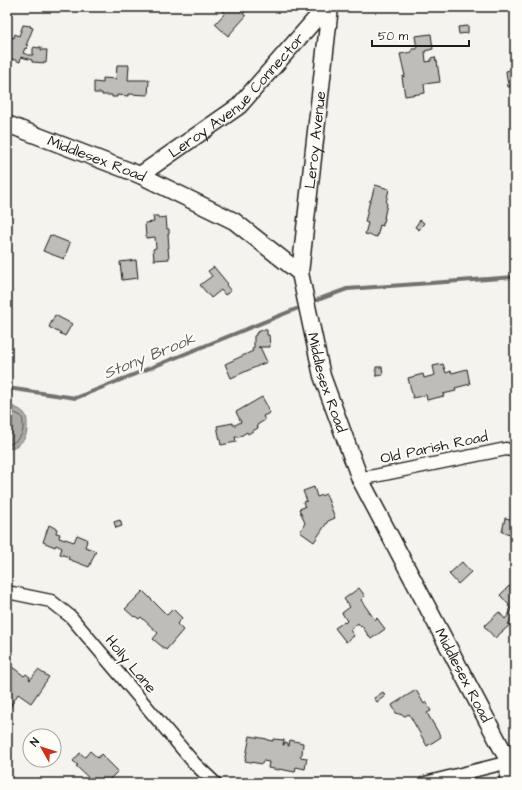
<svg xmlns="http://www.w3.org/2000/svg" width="522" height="790" font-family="'Architects Daughter',sans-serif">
  <rect width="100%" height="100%" fill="#f4f3ee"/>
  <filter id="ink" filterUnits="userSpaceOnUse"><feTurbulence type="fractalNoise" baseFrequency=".025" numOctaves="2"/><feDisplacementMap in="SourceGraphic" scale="8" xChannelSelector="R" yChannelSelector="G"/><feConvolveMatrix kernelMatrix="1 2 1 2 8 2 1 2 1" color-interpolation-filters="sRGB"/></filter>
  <g filter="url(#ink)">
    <path fill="#abaaa6" stroke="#72716f" d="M7,404c4,2 14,5 17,9 3,3 3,8 3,12 1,15 -7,20 -20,25z"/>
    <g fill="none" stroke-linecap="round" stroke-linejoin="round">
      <path stroke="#555553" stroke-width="1" d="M7,409l14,7c2,3 2,6 2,10 1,11 -7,15 -16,20"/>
      <g stroke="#72716f" stroke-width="4">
        <path d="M317,300l30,-11 168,-12"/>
        <path d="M7,388l69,10 220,-89"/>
      </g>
    </g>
    <g fill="#bebdba" stroke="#1c1c1c">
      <path d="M219,7h30l-6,7 3,2 -18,20 -13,-12 10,-11z"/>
      <path d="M23,25l8,1 -1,1 3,1 -6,15 -1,2h2l-2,4 -1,-1 -2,5 5,2h5v-6l1,-2 5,1v-1h2v3h6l-1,13 -14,-1v-2l-11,-3 -1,5 -13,-5v-22l7,3 1,-4 4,2z"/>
      <path d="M468,26v7l-9,1 -1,-7z"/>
      <path d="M431,34l2,15 -8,2 1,11 5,-1v-3l4,-1 1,4h1l3,21 -16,2 1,9 -20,3 -3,-19 3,-1 -5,-22 12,-2v-3h5l-2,-13z"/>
      <path d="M117,65h12l-1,15h21l-1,15 -20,-1v2l-11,-1v2h-5v-2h-10v-2h-8v-11l9,1v-5l13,1z"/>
      <path d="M515,69v20h-2v-3l-5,1 -2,-16z"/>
      <path d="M375,185l14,4 -3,14 1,1 -3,14h1l-1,4h-1v4l-3,-1 -3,12 -12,-3 3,-11 -3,-1 5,-22h1z"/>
      <path d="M7,212l4,2 -3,9h-1z"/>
      <path d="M153,216h5v2l8,-1 1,12h2v5h-1l1,14h-1l1,11 -15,1 -1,-11 3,-1 -1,-11 -9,1 -1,-15 9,-1z"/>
      <path d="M420,220l4,3 -5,7 -4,-3z"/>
      <path d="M512,231h3v14l-2,1z"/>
      <path d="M50,235l20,8 -6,16 -21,-8z"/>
      <path d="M515,250v24h-2l-2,-23z"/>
      <path d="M136,260l2,18 -16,2 -2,-18z"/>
      <path d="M214,267l14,17 -2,1 5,6 -6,4 -4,-5 -10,8 -11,-13 12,-9 -4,-5z"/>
      <path d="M55,315l17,9 -7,12 -16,-9z"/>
      <path d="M262,330h5v5h2l1,12h-12l1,1 1,-1 7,15 -36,16 -6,-14 28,-13 -1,-2 2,-1v-12l2,-1v-2z"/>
      <path d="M443,364l3,9 5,-2 1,2 15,-4 3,15 -15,4 1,3 -13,3 1,2 -17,4 -1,-5 -13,3 -5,-20 15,-4 1,4 11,-3 -2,-9z"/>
      <path d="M376,367h6l1,8 -7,1z"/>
      <path d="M262,397l7,12 -1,1 2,3 -7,3 2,4 -8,5 1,3 -10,6 -1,-2 -8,5h-4l1,5 -15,3 -4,-19 16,-3v2h2l6,-3 -5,-10z"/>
      <path d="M314,487l3,10 9,-3 9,24 -7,3 -14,21 -14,-10 5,-9 -6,-14 6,-2 -2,-5 4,-1 -4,-10z"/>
      <path d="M505,518l10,2v15l-13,-3z"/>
      <path d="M120,520l2,6 -6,2 -2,-6z"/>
      <path d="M49,525l8,4 -1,4 4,1 -1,4 6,2v-1l9,3 3,-7 10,4 -1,2h1l-2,6 11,4 -7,16 -21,-8 1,-2 -9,-3 2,-6 -6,-3 -1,2 -12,-5z"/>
      <path d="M462,562l9,10 -13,12 -9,-10z"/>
      <path d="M509,586l6,6v25l-6,5v1l-1,1 2,1 -15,13 -11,-12 15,-14 6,7 7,-9 -4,-4 1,-1 -9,-10z"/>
      <path d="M359,588l6,8 -4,4 14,20 2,-2 8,11 -14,10 -10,-14 -1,1 -2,-3 -8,7 4,6 -8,6 -11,-14 9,-6 1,1 2,-2 -5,-8 8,-6 -6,-8z"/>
      <path d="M143,591l24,24 6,-6 9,9 -5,6 6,6 -17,20 -13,-11 5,-6 -17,-16 -2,2 -4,-3 -1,1 -9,-8z"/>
      <path d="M7,663l17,13 2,-2 4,3 -1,2 1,1 8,-10 11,7 -18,26 -13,-9 -9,15 -2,-1z"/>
      <path d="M416,690l8,14 2,-2 5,9 -4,2 14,24 -14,9 -18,-32 -4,2 -9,-3 -4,-8z"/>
      <path d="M383,692l2,4 -8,6 -3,-4z"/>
      <path d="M250,736l17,3v1l6,1v-2l11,1 -1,5h1l1,-3 3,1v3h1l1,-6 13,3 -1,11 -1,1 -1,2 7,1 -2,11 -9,-2 -1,5 -16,-3v1l-11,-2 1,-6 -6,-1 -1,3 -17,-3z"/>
      <path d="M90,751l8,7 3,-4 17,17 -8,8 4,4h-27l3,-4 -14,-13 2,-1 -5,-4 7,-8 5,4z"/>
    </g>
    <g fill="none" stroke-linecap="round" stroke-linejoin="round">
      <defs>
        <g id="street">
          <path d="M360,479l146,-30 9,2"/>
          <path d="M7,592l44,9 20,16 124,147 20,19"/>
          <path d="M425,783l84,-21"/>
        </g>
        <g id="secondary">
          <path id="s1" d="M7,124l133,51 94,46 66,52 22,103 38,103 149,283 -1,21"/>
          <path id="s2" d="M140,175l99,-69 87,-99"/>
          <path id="s3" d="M300,273l30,-266"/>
        </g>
      </defs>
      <use href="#street" stroke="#1c1c1c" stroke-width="15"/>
      <use href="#secondary" stroke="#1c1c1c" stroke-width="19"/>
      <use href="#street" stroke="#fdfcf7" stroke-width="12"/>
      <use href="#secondary" stroke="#fdfcf7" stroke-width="16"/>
    </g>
  </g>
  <g text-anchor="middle" stroke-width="4" stroke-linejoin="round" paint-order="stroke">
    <g font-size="15" fill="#1c1c1c" stroke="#fdfcf7">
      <text dy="5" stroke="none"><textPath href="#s2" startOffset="126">Leroy Avenue Connector</textPath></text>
      <text dy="5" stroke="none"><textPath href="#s3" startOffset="134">Leroy Avenue</textPath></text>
      <text dy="5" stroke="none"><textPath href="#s1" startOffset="96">Middlesex Road</textPath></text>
      <text dy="5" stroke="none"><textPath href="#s1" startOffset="444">Middlesex Road</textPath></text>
      <text transform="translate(434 447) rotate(-12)" y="5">Old Parish Road</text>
      <text transform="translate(131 664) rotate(50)" y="5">Holly Lane</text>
      <text dy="5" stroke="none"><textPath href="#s1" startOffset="768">Middlesex Road</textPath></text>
    </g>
    <g font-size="16" font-style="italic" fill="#5c5c5a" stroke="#fdfcf7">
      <text transform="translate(149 355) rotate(-22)" y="6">Stony Brook</text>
    </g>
  </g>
  <rect width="522" height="790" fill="none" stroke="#fdfcf7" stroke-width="24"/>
  <rect x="12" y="12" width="498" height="766" fill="none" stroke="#1c1c1c" stroke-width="1.5" filter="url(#ink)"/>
  <g transform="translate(42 748) rotate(309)"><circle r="19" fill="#fdfcf7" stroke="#a3a29f"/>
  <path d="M0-3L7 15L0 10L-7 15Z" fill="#c8321e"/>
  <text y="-6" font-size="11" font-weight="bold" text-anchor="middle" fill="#1c1c1c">N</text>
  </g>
  <path d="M372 40v6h97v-6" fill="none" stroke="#1c1c1c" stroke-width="2"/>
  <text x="378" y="40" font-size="12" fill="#1c1c1c" stroke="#fdfcf7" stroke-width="3" paint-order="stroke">50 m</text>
</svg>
